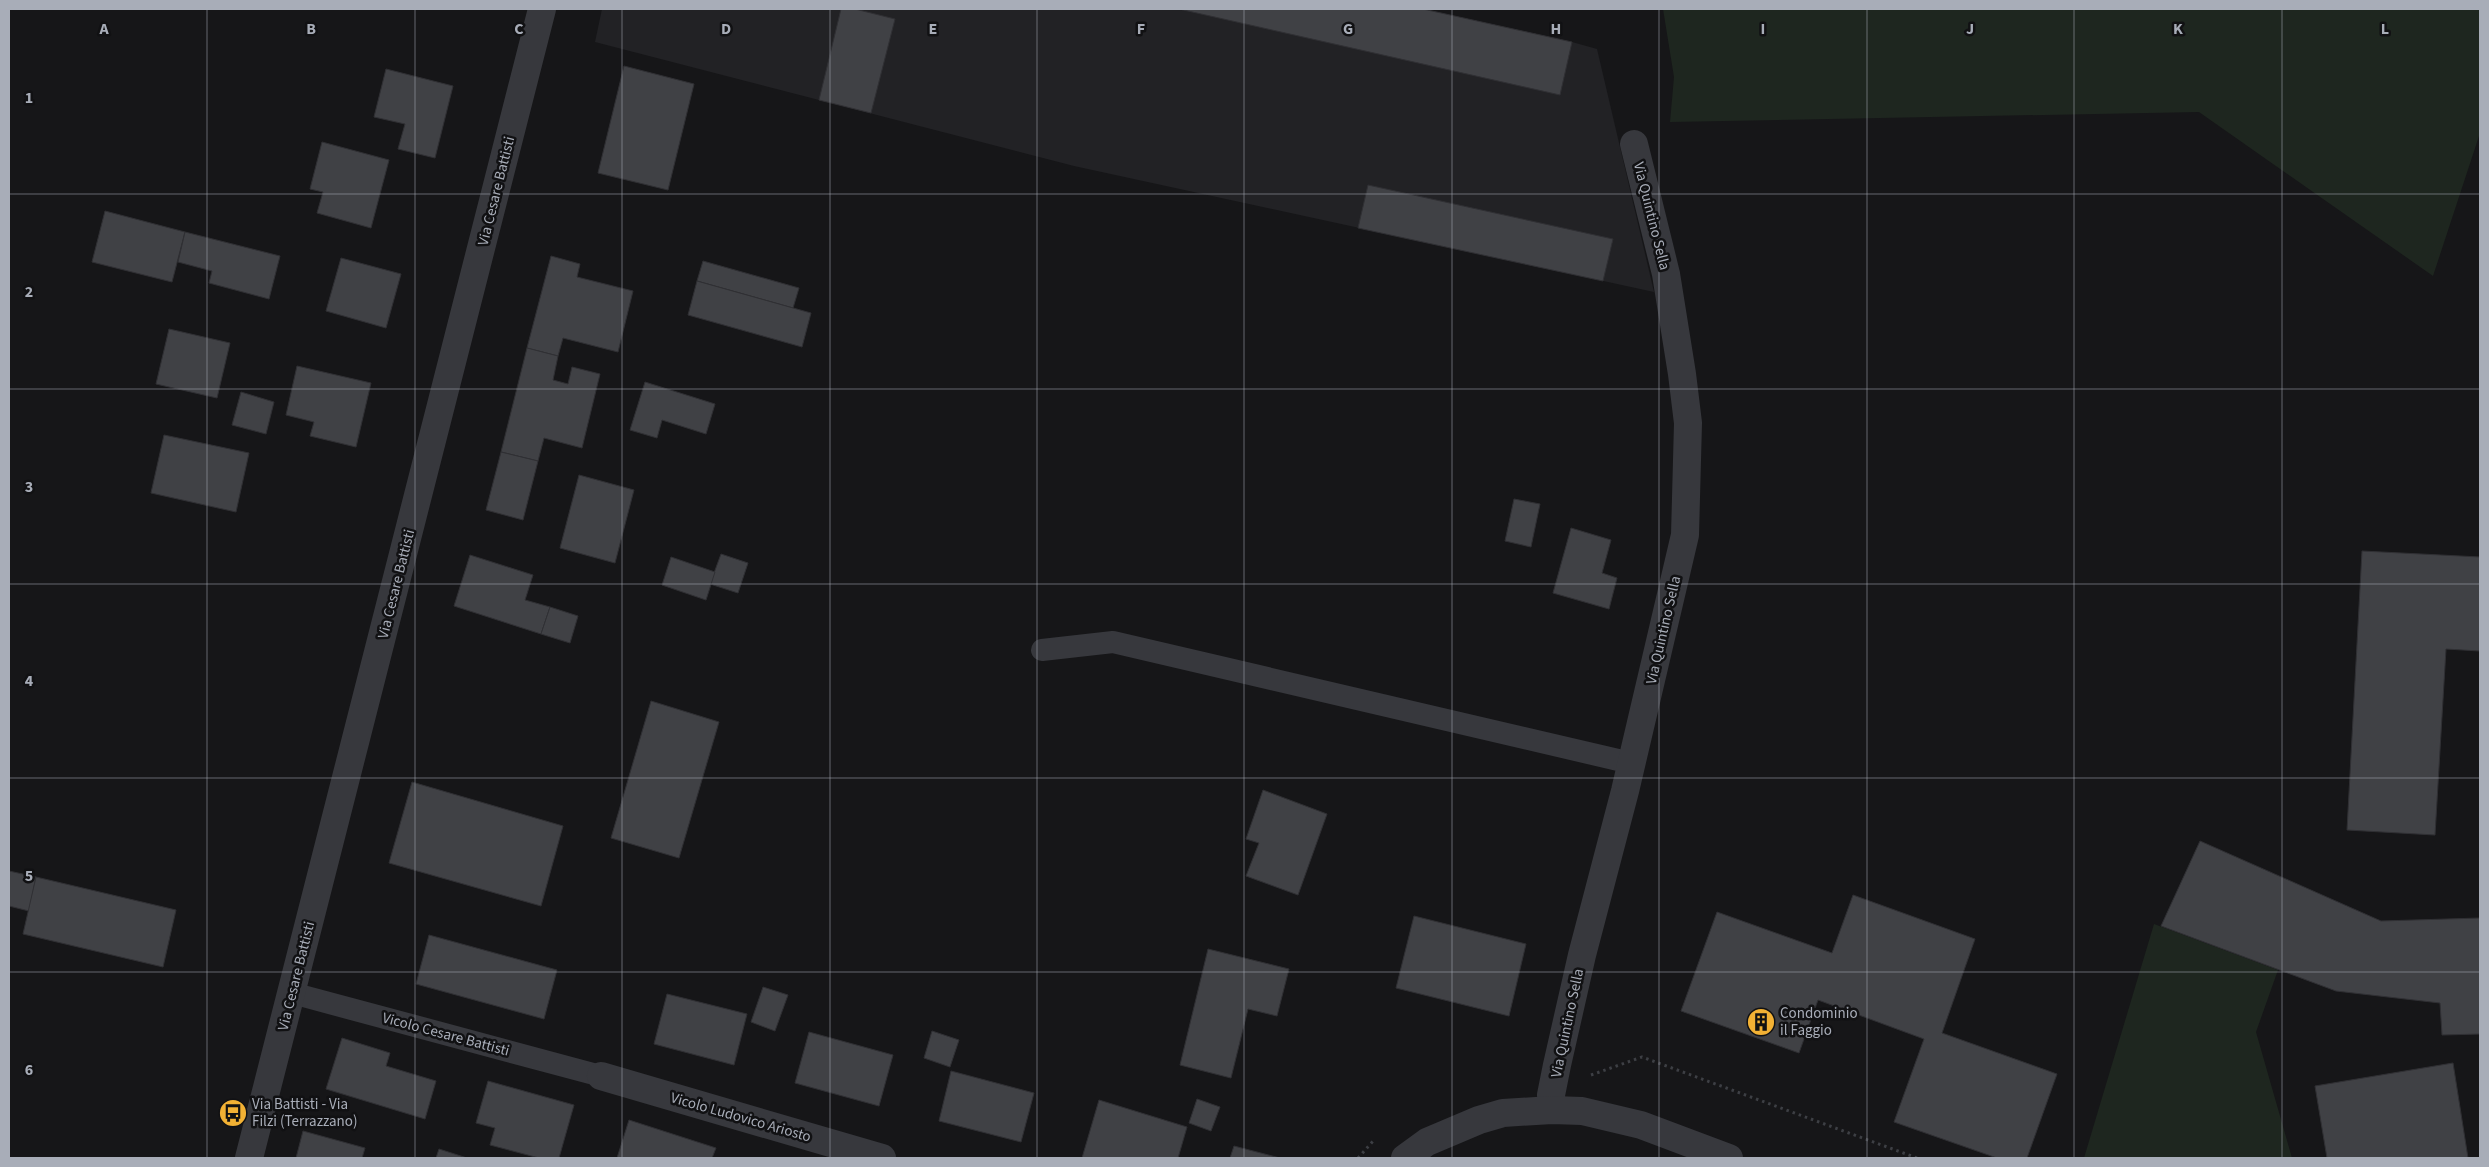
<svg xmlns="http://www.w3.org/2000/svg" width="2489" height="1167" font-family="'Source Sans 3',sans-serif">
  <rect width="100%" height="100%" fill="#161618"/>
  <path fill="#222225" d="M602,9h821l149,33 25,7 57,243 -580,-126 -479,-124z"/>
  <g fill="#1e261f">
    <path d="M1663,9h817v124l-47,143 -234,-164 -529,10 4,-45z"/>
    <path d="M2154,924l124,46 -22,62 36,126h-208z"/>
  </g>
  <g fill="#404145" stroke="#303034">
    <path d="M841,9h14l40,10 -24,94 -52,-13z"/>
    <path d="M1179,9h244l149,33 -12,53z"/>
    <path d="M624,66l70,18 -26,106 -70,-17z"/>
    <path d="M386,69l67,17 -18,72 -37,-9 7,-25 -31,-7z"/>
    <path d="M322,142l67,18 -18,68 -54,-15 6,-21 -13,-3z"/>
    <path d="M1368,185l245,54 -10,42 -245,-53z"/>
    <path d="M105,211l80,21 -13,50 -80,-20z"/>
    <path d="M185,232l95,24 -11,43 -60,-16 3,-12 -34,-9z"/>
    <path d="M551,256l29,8 -3,13 56,14 -15,61 -55,-14 -5,18 -31,-8z"/>
    <path d="M341,258l60,16 -15,54 -60,-17z"/>
    <path d="M703,261l96,27 -6,20 -96,-27z"/>
    <path d="M697,281l114,32 -9,34 -114,-32z"/>
    <path d="M169,329l61,14 -13,55 -61,-14z"/>
    <path d="M527,348l31,8 -5,24 15,4 4,-17 28,7 -18,74 -38,-10 -6,23 -37,-9z"/>
    <path d="M297,366l74,17 -15,64 -46,-11 4,-14 -28,-7z"/>
    <path d="M645,382l70,22 -9,30 -44,-14 -5,18 -27,-8z"/>
    <path d="M241,392l33,10 -8,32 -34,-9z"/>
    <path d="M164,435l85,18 -13,59 -85,-19z"/>
    <path d="M501,452l37,9 -15,59 -37,-10z"/>
    <path d="M579,475l55,15 -19,73 -55,-15z"/>
    <path d="M1514,499l26,5 -9,43 -26,-6z"/>
    <path d="M1571,528l40,12 -9,33 15,5 -8,31 -56,-16z"/>
    <path d="M2362,551l118,6v94l-34,-2 -11,186 -88,-5z"/>
    <path d="M721,554l27,9 -10,30 -28,-9z"/>
    <path d="M470,555l63,20 -8,25 25,7 -9,27 -87,-28z"/>
    <path d="M671,557l44,15 -9,28 -44,-15z"/>
    <path d="M550,607l28,9 -8,27 -29,-9z"/>
    <path d="M651,701l68,21 -40,136 -68,-20z"/>
    <path d="M412,782l151,44 -22,80 -152,-43z"/>
    <path d="M1263,790l64,24 -29,81 -52,-19 13,-33 -13,-4z"/>
    <path d="M2200,841l181,80 99,-3v116l-38,1 -2,-32 -104,-12 -175,-65z"/>
    <path d="M9,871l27,6 -7,34 -20,-5z"/>
    <path d="M36,877l140,33 -13,57 -140,-33z"/>
    <path d="M1853,895l122,44 -33,94 115,41 -30,84h-30l-103,-36 30,-83 -106,-39 -19,53 -118,-42 36,-99 115,41z"/>
    <path d="M1414,916l112,28 -17,72 -113,-28z"/>
    <path d="M429,935l128,35 -13,49 -128,-35z"/>
    <path d="M1208,949l81,20 -12,47 -29,-7 -17,69 -51,-13z"/>
    <path d="M763,987l25,8 -13,36 -24,-9z"/>
    <path d="M667,994l80,20 -13,51 -80,-21z"/>
    <path d="M932,1031l27,9 -9,27 -26,-9z"/>
    <path d="M809,1032l84,23 -14,51 -84,-23z"/>
    <path d="M342,1038l48,15 -4,13 50,15 -11,38 -99,-30z"/>
    <path d="M2453,1063l15,95h-141l-12,-72z"/>
    <path d="M951,1071l83,22 -13,49 -82,-21z"/>
    <path d="M488,1081l86,24 -15,53h-20l-49,-13 5,-17 -19,-5z"/>
    <path d="M1197,1099l23,8 -9,24 -22,-8z"/>
    <path d="M1099,1100l88,27 -9,31h-96z"/>
    <path d="M629,1120l87,28 -4,10h-95z"/>
    <path d="M303,1131l62,17 -3,10h-66z"/>
    <path d="M1234,1146l46,12h-50z"/>
    <path d="M439,1149l28,9h-31z"/>
  </g>
  <g fill="none" stroke-linecap="round" stroke-linejoin="round">
    <g stroke="#3d3f44" stroke-width="3" stroke-dasharray="2.5 4" stroke-linecap="butt">
      <path d="M1591,1075l51,-18 275,101"/>
      <path d="M1358,1158l16,-18"/>
    </g>
    <g stroke="#37383d" stroke-width="22">
      <path d="M1042,650l71,-8 518,121"/>
      <path d="M292,993l309,83"/>
    </g>
    <g stroke="#37383d" stroke-width="28">
      <path d="M601,1076l281,82"/>
      <path d="M1552,1110l-1,-15 6,-30 25,-110 43,-164 60,-256 3,-112 -6,-49 -16,-100 -32,-130"/>
      <path d="M249,1158l293,-1149"/>
      <path d="M1405,1158l22,-16 52,-22 24,-7 49,-3 30,1 59,14 88,33"/>
    </g>
  </g>
  <path fill="none" stroke="#a8adb8" stroke-width="1" stroke-opacity="0.55" d="M207,9v1149M415,9v1149M622,9v1149M830,9v1149M1037,9v1149M1244,9v1149M1452,9v1149M1659,9v1149M1867,9v1149M2074,9v1149M2282,9v1149M9,194h2471M9,389h2471M9,584h2471M9,778h2471M9,972h2471"/>
  <defs>
    <symbol id="building-disc" viewBox="-11 -11 22 22"><circle r="9.5" fill="#f2b134" stroke="#111113"/><path d="M-4-6H4V6H1V3H-1V6H-4ZM-2.5-4.3h1.7v1.8h-1.7ZM.8-4.3h1.7v1.8H.8ZM-2.5-1h1.7V.8h-1.7ZM.8-1h1.7V.8H.8Z" fill="#111"/></symbol>
    <symbol id="bus-disc" viewBox="-11 -11 22 22"><circle r="9.5" fill="#f2b134" stroke="#111113"/><path d="M-5-6H5V4H4V6H2V4H-2V6H-4V4H-5ZM-3.5-4V0h7V-4ZM-3.5 1.2v1.5H-2V1.2ZM2 1.2v1.5H3.5V1.2Z" fill="#111"/></symbol>
  </defs>
  <g fill-rule="evenodd">
    <use href="#building-disc" x="1745" y="1006" width="32" height="32"/>
    <use href="#bus-disc" x="217" y="1097" width="32" height="32"/>
  </g>
  <g text-anchor="middle" stroke-width="5" stroke-linejoin="round" paint-order="stroke">
    <g font-size="15" fill="#a8adb8" stroke="#111113">
      <text transform="translate(496 191) rotate(-76)" y="5">Via Cesare Battisti</text>
      <text transform="translate(1652 216) rotate(76)" y="5">Via Quintino Sella</text>
      <text transform="translate(396 584) rotate(-76)" y="5">Via Cesare Battisti</text>
      <text transform="translate(1663 630) rotate(-77)" y="5">Via Quintino Sella</text>
      <text transform="translate(296 976) rotate(-76)" y="5">Via Cesare Battisti</text>
      <text transform="translate(1567 1023) rotate(-78)" y="5">Via Quintino Sella</text>
      <text transform="translate(446 1034) rotate(15)" y="5">Vicolo Cesare Battisti</text>
      <text transform="translate(741 1117) rotate(16)" y="5">Vicolo Ludovico Ariosto</text>
    </g>
    <g font-size="15" fill="#a8adb8" stroke="#111113" text-anchor="start">
      <text x="1780" y="1018">Condominio<tspan x="1780" dy="17">il Faggio</tspan></text>
      <text x="252" y="1109">Via Battisti - Via<tspan x="252" dy="17">Filzi (Terrazzano)</tspan></text>
    </g>
  </g>
  <g font-size="16" text-anchor="middle" font-weight="bold" fill="#a8adb8" stroke="#111113" stroke-width="5" stroke-linejoin="round" paint-order="stroke">
    <text x="104" y="34">A</text>
    <text x="311" y="34">B</text>
    <text x="519" y="34">C</text>
    <text x="726" y="34">D</text>
    <text x="933" y="34">E</text>
    <text x="1141" y="34">F</text>
    <text x="1348" y="34">G</text>
    <text x="1556" y="34">H</text>
    <text x="1763" y="34">I</text>
    <text x="1970" y="34">J</text>
    <text x="2178" y="34">K</text>
    <text x="2385" y="34">L</text>
    <text x="29" y="103">1</text>
    <text x="29" y="297">2</text>
    <text x="29" y="492">3</text>
    <text x="29" y="686">4</text>
    <text x="29" y="881">5</text>
    <text x="29" y="1075">6</text>
  </g>
  <rect width="2489" height="1167" fill="none" stroke="#a8adb8" stroke-width="20"/>
</svg>
